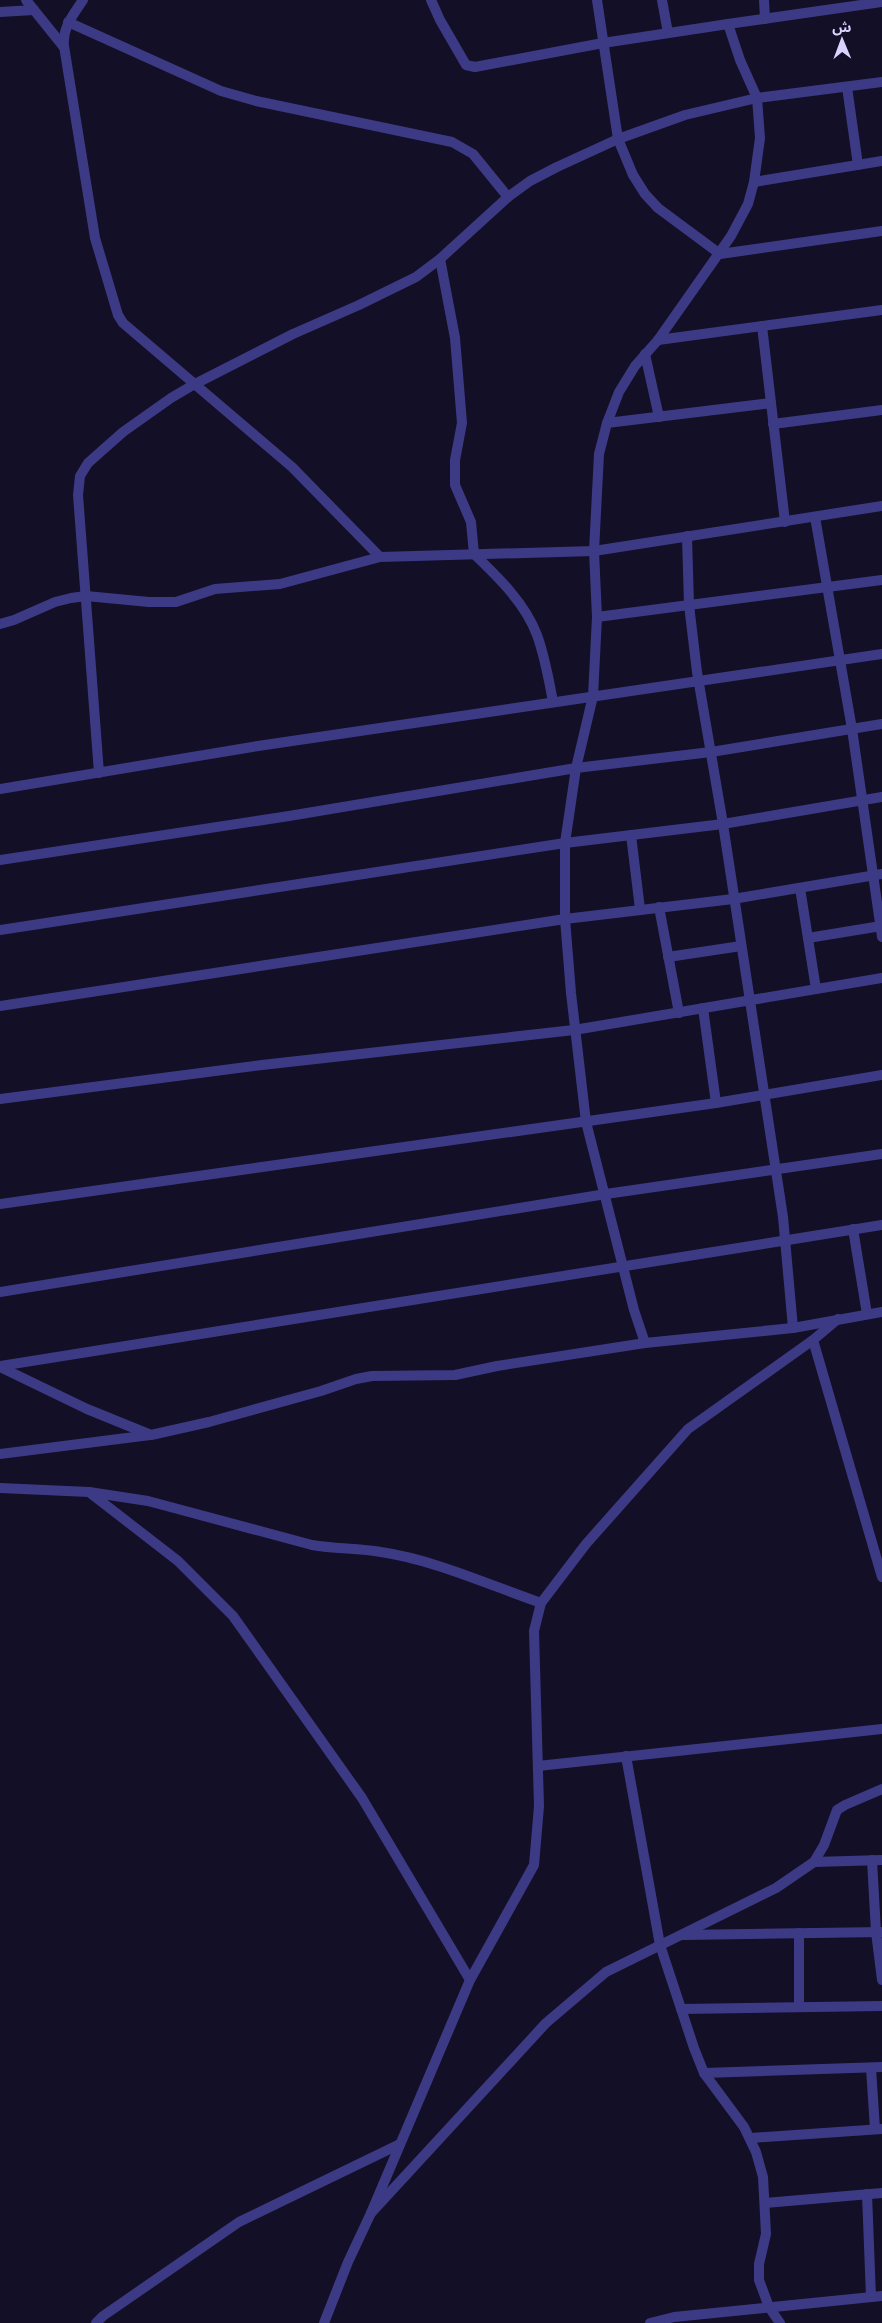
<svg xmlns="http://www.w3.org/2000/svg" width="882" height="2323" font-family="Poppins,'Noto Sans Arabic',sans-serif">
  <rect width="100%" height="100%" fill="#130f26"/>
  <g fill="none" stroke-linecap="round" stroke-linejoin="round">
    <g stroke="#3d3a85" stroke-width="10">
      <path d="M26,0l37,46"/>
      <path d="M83,0c-10,15 -21,28 -19,46l31,192 23,77 5,8 169,144 88,90 214,-6 288,-45"/>
      <path d="M431,0l9,20 26,45 9,2 128,-24 125,-19 12,36 17,38 3,40 -6,44 -6,22 -17,32 -73,104 -23,26 -16,26 -12,31 -8,31 -5,97 3,66 -4,79 -17,72 -11,75v76l6,74 15,129 48,188 11,33"/>
      <path d="M597,0l21,139 15,36 12,19 13,14 62,46 162,-23"/>
      <path d="M662,0l6,33"/>
      <path d="M764,0l1,19"/>
      <path d="M0,12l34,-2"/>
      <path d="M68,22l153,69 35,10 196,41 21,12 35,43"/>
      <path d="M728,24l154,-22"/>
      <path d="M847,87l11,78"/>
      <path d="M754,182l128,-21"/>
      <path d="M440,259l15,79 7,85 -7,37v25l16,37 3,32c24,23 51,49 63,81 8,22 12,45 16,67"/>
      <path d="M762,326l23,196"/>
      <path d="M658,340l224,-30"/>
      <path d="M645,354l14,63"/>
      <path d="M607,423l164,-20"/>
      <path d="M773,424l109,-14"/>
      <path d="M815,517l37,212 30,208"/>
      <path d="M687,536l2,69 8,67 26,152 60,393 10,111"/>
      <path d="M597,617l285,-37"/>
      <path d="M0,624l14,-4 41,-18 16,-4 15,-2 63,6h27l39,-13 65,-5 100,-27"/>
      <path d="M99,773l-21,-278 2,-19 8,-13 35,-31 48,-34 22,-13 100,-51 66,-29 57,-28 24,-18 68,-62 22,-16 27,-14 61,-28 67,-24 72,-17 125,-16"/>
      <path d="M0,789l258,-43 624,-92"/>
      <path d="M631,835l9,74"/>
      <path d="M0,860l289,-44 287,-48 135,-16 171,-28"/>
      <path d="M800,888l16,101"/>
      <path d="M659,907l20,106"/>
      <path d="M0,930l565,-87 158,-19 159,-27"/>
      <path d="M808,938l73,-12"/>
      <path d="M668,957l73,-11"/>
      <path d="M0,1006l565,-87 168,-20 149,-25"/>
      <path d="M703,1008l13,95"/>
      <path d="M0,1099l262,-34 312,-35 308,-52"/>
      <path d="M0,1204l716,-101 166,-28"/>
      <path d="M853,1229l14,85"/>
      <path d="M0,1292l606,-98 276,-40"/>
      <path d="M813,1340l69,237"/>
      <path d="M0,1366l882,-141"/>
      <path d="M0,1367l87,42 64,26 58,-13 112,-31 35,-12 16,-3 83,-1 42,-9 148,-23 148,-15 89,-16"/>
      <path d="M0,1454l150,-19"/>
      <path d="M0,1488l89,4 59,9 164,44c23,4 46,3 69,7 54,8 108,33 160,51"/>
      <path d="M89,1492l89,69 55,55 129,182 108,182"/>
      <path d="M626,1756l34,189 34,103 10,25 40,54 12,25 7,25 3,57 -7,30v16l10,27 11,16"/>
      <path d="M538,1766l344,-37"/>
      <path d="M872,1860l4,72 6,48"/>
      <path d="M814,1862l68,-2"/>
      <path d="M799,1933v73"/>
      <path d="M683,1935l199,-3"/>
      <path d="M681,2009l201,-3"/>
      <path d="M871,2068l4,61"/>
      <path d="M704,2073l178,-6"/>
      <path d="M751,2138l131,-9"/>
      <path d="M867,2194l4,103"/>
      <path d="M765,2203l117,-10"/>
      <path d="M371,2213l99,-233 64,-115 5,-59 -5,-175 7,-28 45,-59 102,-115 125,-89 25,-21"/>
      <path d="M96,2323l7,-7 136,-94 161,-78"/>
      <path d="M324,2323l24,-61 23,-49 175,-190 60,-51 170,-84 38,-26 10,-17 13,-35 8,-5 37,-16"/>
      <path d="M650,2323l24,-6 208,-21"/>
    </g>
  </g>
  <g transform="translate(842 40) rotate(359)" stroke="#130f26" stroke-width="4" paint-order="stroke">
  <path d="M0-4L9 19L0 12L-9 19Z" fill="#d9d4ff"/>
  <text y="-8" font-size="14" font-weight="bold" text-anchor="middle" fill="#d9d4ff">ش</text>
  </g>
</svg>
